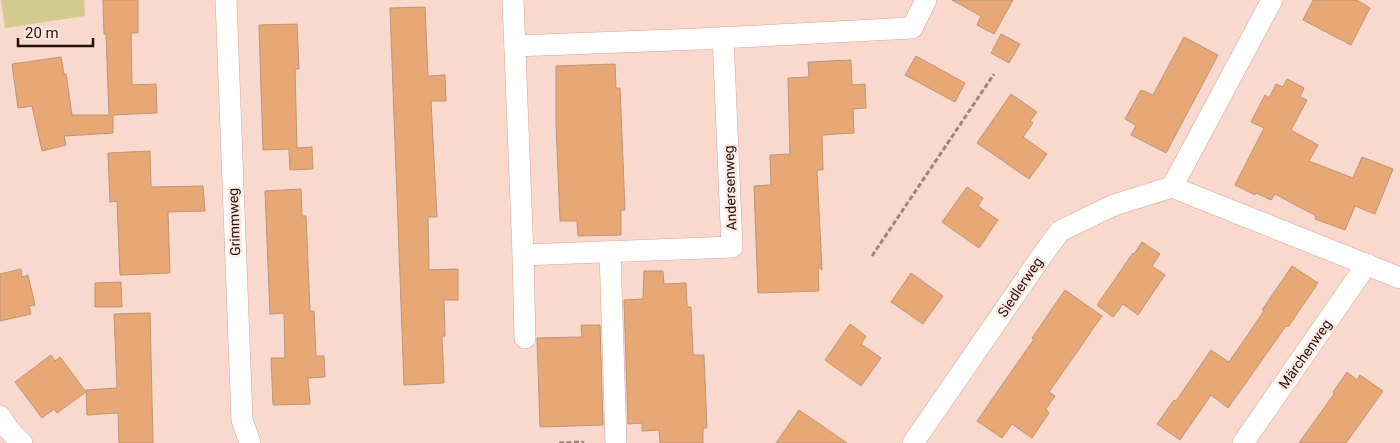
<svg xmlns="http://www.w3.org/2000/svg" width="1400" height="443" font-family="Roboto,sans-serif">
  <rect width="100%" height="100%" fill="#f9d9ce"/>
  <path fill="#d4ca90" d="M1,0h83l1,16 -80,12z"/>
  <g fill="#e7a875" stroke="#bd9576">
    <path d="M103,0h35v33h-7l1,52 24,-1 1,29 -44,2v18l-49,3 2,9 -24,6 -10,-45 -14,2 -6,-44 49,-7 3,17h2l6,41h37l-3,-81h-2z"/>
    <path d="M952,0h61l-19,34 -17,-9 4,-9z"/>
    <path d="M1313,0h44l13,8 -19,37 -48,-25z"/>
    <path d="M425,7l3,69 17,-1 1,26h-15l6,116h-9l1,53 29,-1v31h-14l1,36h-3l2,47 -40,2 -14,-377z"/>
    <path d="M297,24l2,45h-4l2,79 15,-1 1,22 -23,1 -1,-21 -26,1 -4,-125z"/>
    <path d="M1001,34l19,10 -11,19 -18,-10z"/>
    <path d="M1184,37l34,18 -52,98 -35,-18 5,-10 -11,-6 16,-29 12,5z"/>
    <path d="M916,56l49,27 -10,19 -50,-27z"/>
    <path d="M851,60l1,25 13,-1 1,24 -13,1 1,24 -32,2 1,35h-6l5,100 -4,-3 1,24 -61,2 -4,-107 17,-1 -1,-30 20,-1 -2,-76 21,-1 -1,-15z"/>
    <path d="M615,64l1,24h4l5,122h-4v25l-43,1 -1,-15h-17l-4,-97v-58z"/>
    <path d="M1287,79l17,9 -4,9 7,3 -16,30 27,15 -9,16 44,17 9,-21 31,12 -18,45 -20,-8 -10,24 -30,-11 1,-3 -41,-22 -4,6 -15,-7 -1,2 -20,-10 29,-57 -13,-6 14,-27 4,3 7,-14 7,3z"/>
    <path d="M1011,94l26,18 -7,9 3,2 -10,14 24,17 -18,25 -52,-36z"/>
    <path d="M150,151l1,36 52,-1 2,25 -37,1 2,61 -50,2 -3,-74 -7,1 -2,-49z"/>
    <path d="M967,187l16,11 -5,8 20,14 -19,28 -37,-26z"/>
    <path d="M301,189l1,27h4l4,95h4l2,45h8l1,21 -17,1 2,26 -37,1 -2,-47h14l-1,-45 -14,1 -5,-123z"/>
    <path d="M1142,242l18,12 -8,12 13,9 -27,40 -15,-11 -10,13 -16,-12 36,-52 1,1z"/>
    <path d="M1292,266l26,17 -30,44 -2,-1 -58,82 -17,-13 -31,45 -23,-16 17,-24 2,1 35,-51 18,12 35,-51 -2,-1z"/>
    <path d="M21,269l1,8 6,-2 7,30 -6,1 2,8 -31,7v-47z"/>
    <path d="M644,271h19l1,13 22,-1 1,24h4l2,48h11l3,73h-4v15h-43l-1,-13 -17,1v-8l-14,1 -4,-124 19,-1z"/>
    <path d="M911,273l32,23 -20,28 -32,-22z"/>
    <path d="M121,282l1,25h-27v-24z"/>
    <path d="M1065,290l37,26 -53,76 6,4 -9,13 3,4 -17,25 -20,-14 -10,14 -25,-17 57,-82 -2,-1z"/>
    <path d="M150,313l3,130h-34l-1,-30 -31,2 -1,-25 31,-2 -3,-74z"/>
    <path d="M850,324l16,12 -5,8 20,14 -20,28 -36,-26z"/>
    <path d="M581,325h19l3,100 -63,2 -3,-89 45,-1z"/>
    <path d="M51,355l4,6 5,-4 26,35 -29,21 -3,-4 -12,9 -27,-36z"/>
    <path d="M1347,372l10,8 3,-5 23,16 -37,52h-47l35,-49 -1,-2z"/>
    <path d="M799,410l48,33h-71z"/>
  </g>
  <g fill="none" stroke-linecap="round" stroke-linejoin="round">
    <defs>
      <g id="street">
        <path d="M226,0l16,420 8,23"/>
        <path d="M513,0l10,255 2,83"/>
        <path d="M515,46l184,-7 213,-11 14,-28"/>
        <path d="M1172,187l100,-187"/>
        <path d="M610,252l6,191"/>
        <path d="M523,255l209,-8 -9,-210"/>
        <path d="M0,416l9,14 13,13"/>
        <path d="M913,443l128,-186 19,-26 54,-26 58,-18 228,91"/>
        <path d="M1243,443l124,-179"/>
      </g>
    </defs>
    <use href="#street" stroke="#d6a492" stroke-width="22"/>
    <g stroke="#9e847b" stroke-width="3" stroke-dasharray="5 2.5" stroke-linecap="butt">
      <path d="M872,256l122,-182"/>
      <path d="M559,443l23,-1 2,1"/>
    </g>
    <use href="#street" stroke="#fff" stroke-width="21"/>
  </g>
  <g text-anchor="middle" stroke-width="5" stroke-linejoin="round" paint-order="stroke">
    <g font-size="14" fill="#21100a" stroke="#ffe9e2">
      <text transform="translate(730 188) rotate(-92)" y="5">Andersenweg</text>
      <text transform="translate(234 222) rotate(-92)" y="5">Grimmweg</text>
      <text transform="translate(1020 287) rotate(-56)" y="5">Siedlerweg</text>
      <text transform="translate(1305 354) rotate(-55)" y="5">Märchenweg</text>
    </g>
  </g>
  <path d="M18 38v8h75v-8" fill="none" stroke="#21100a" stroke-width="2.5"/>
  <text x="25" y="38" font-size="15" fill="#21100a" stroke="#ffe9e2" stroke-width="4" paint-order="stroke">20 m</text>
</svg>
